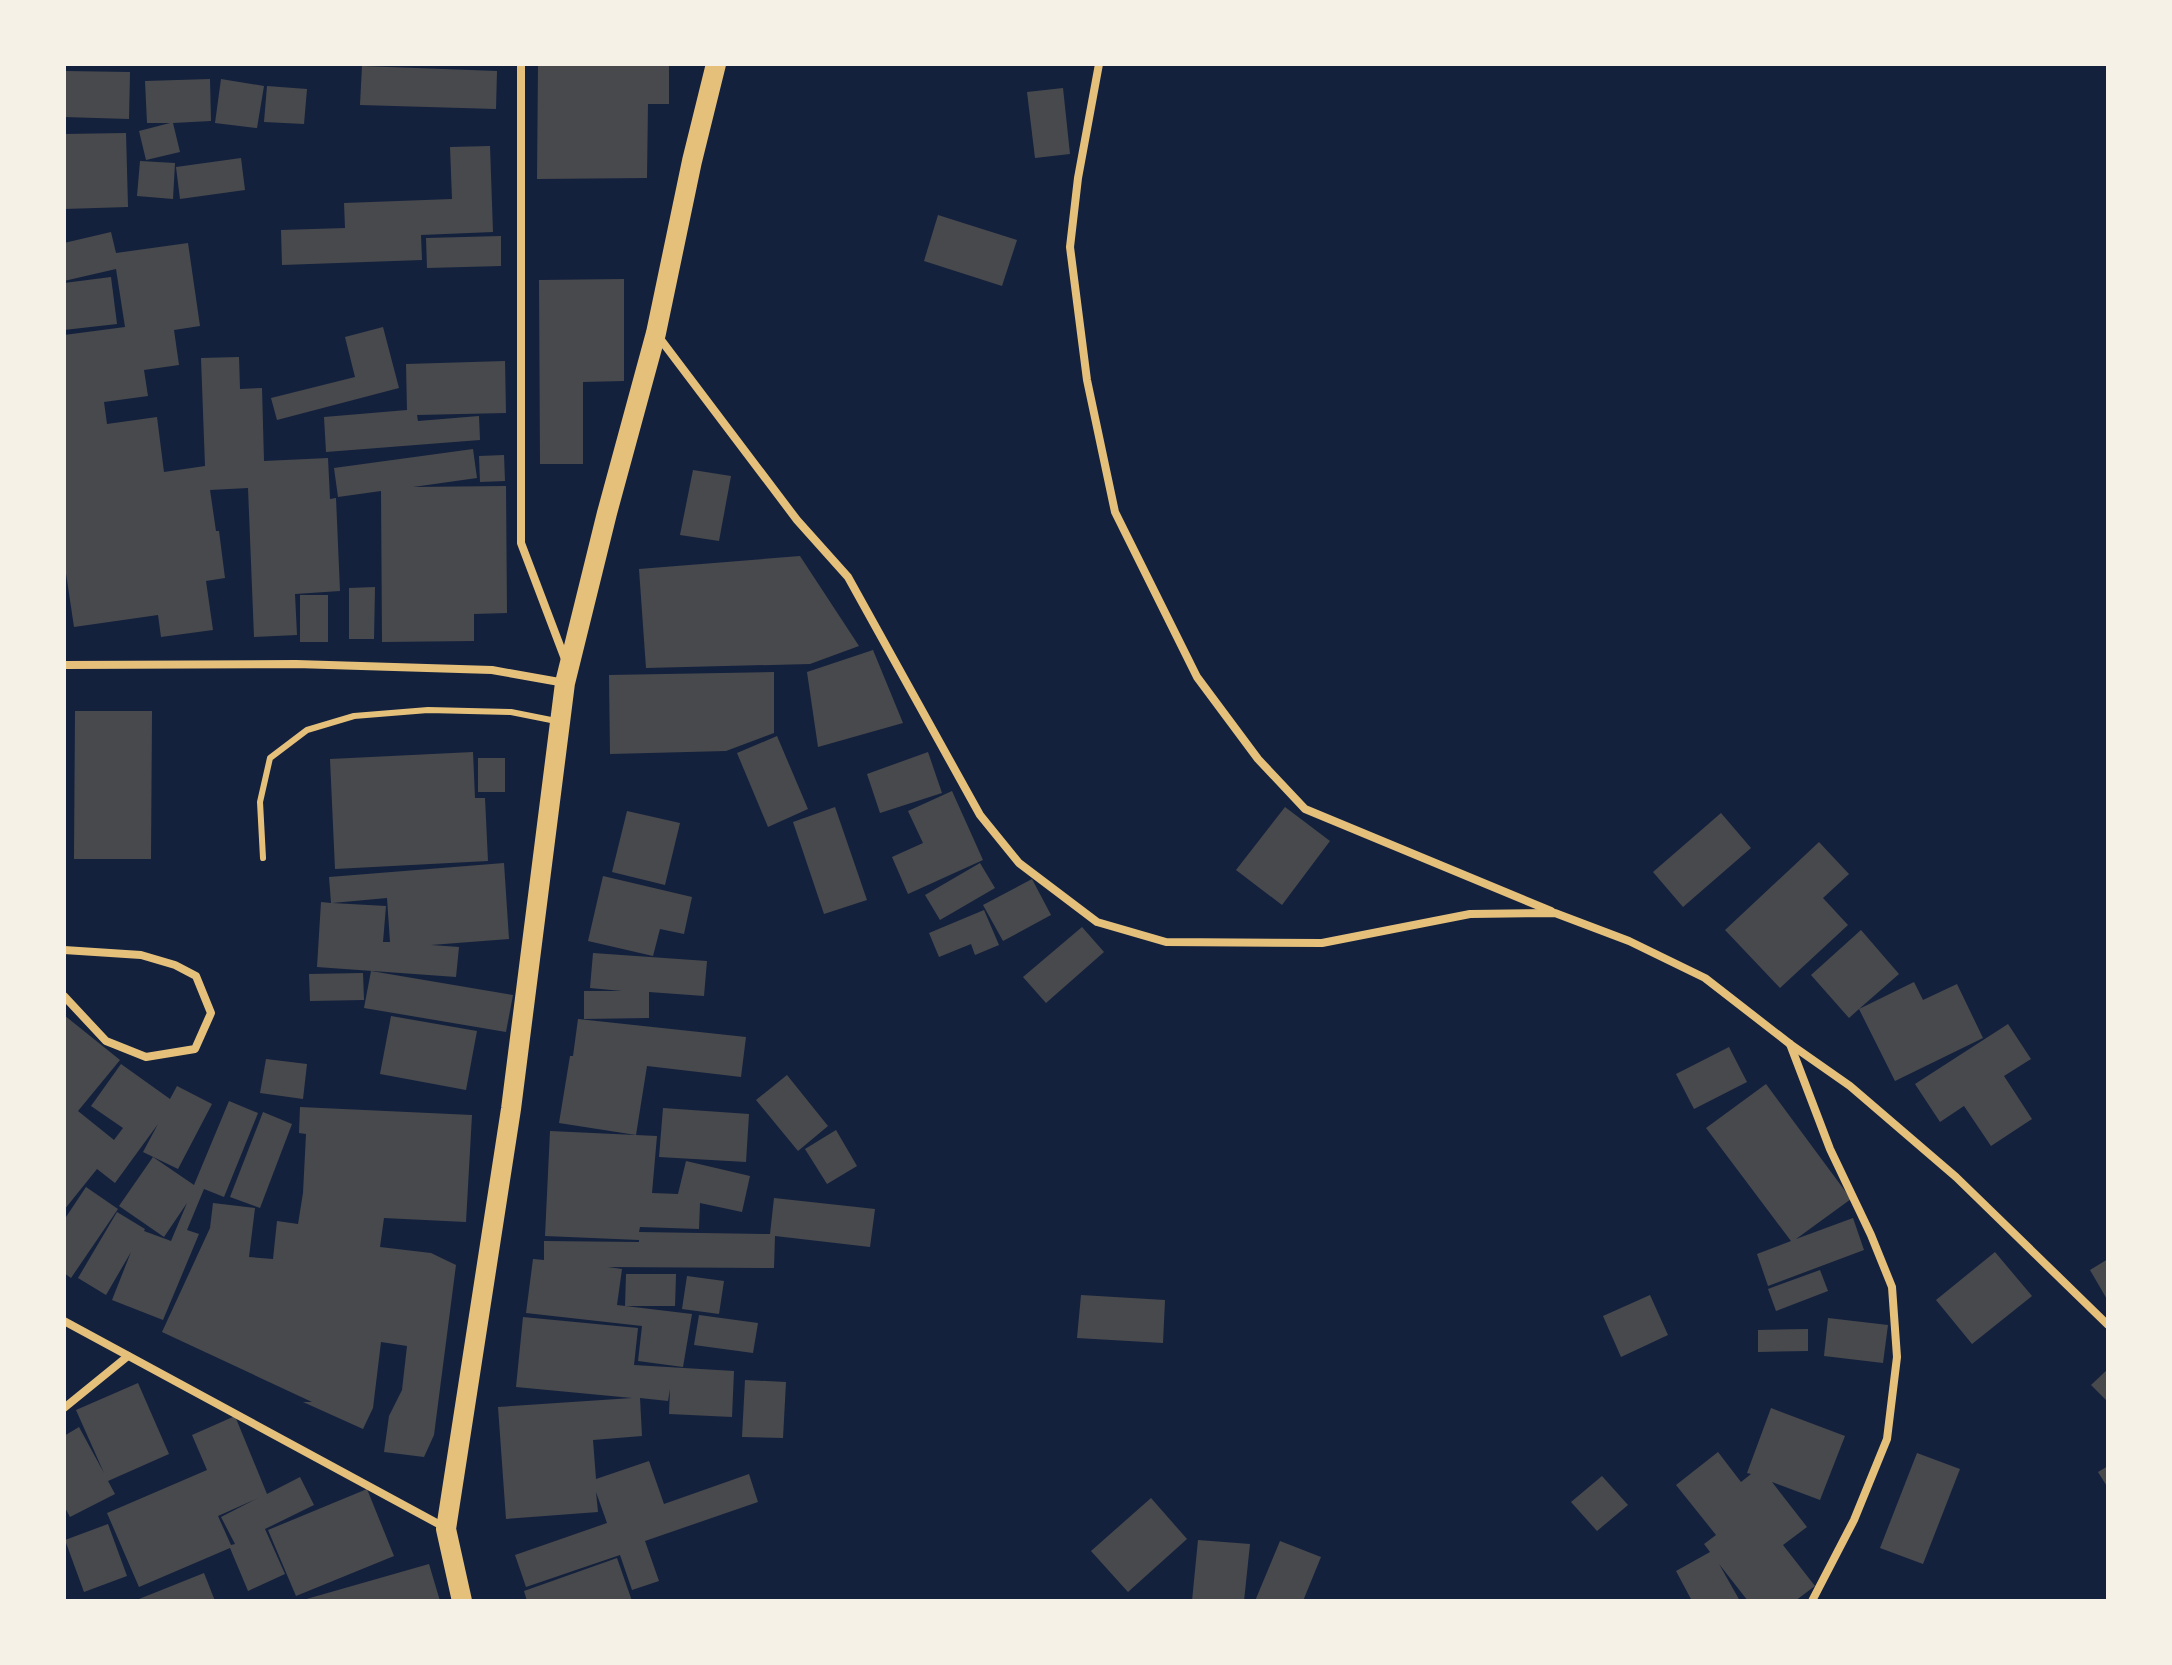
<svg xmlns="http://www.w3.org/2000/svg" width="2172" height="1665" font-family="'Fira Sans Condensed',sans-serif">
  <rect width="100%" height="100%" fill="#14213d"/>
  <g fill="#48494c" fill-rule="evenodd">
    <path d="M538,64h131v40h-21l-1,74 -110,1z"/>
    <path d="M362,66l135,5 -1,38 -136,-4z"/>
    <path d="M65,71l65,1 -1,47 -65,-2z"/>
    <path d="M210,79l1,42 -38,2 7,29 -34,8 -7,-29 31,-8h-23l-2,-42z"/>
    <path d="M221,79l43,7 -7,42 -42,-5z"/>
    <path d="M267,86l40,3 -3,35 -40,-2z"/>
    <path d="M1063,88l7,66 -35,4 -8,-66z"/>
    <path d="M126,133l2,74 -64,2v-75z"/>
    <path d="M490,146l3,86 -72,3 1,25 -140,5 -1,-35 64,-2 -1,-25 108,-4 -2,-52z"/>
    <path d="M241,158l4,32 -65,9 -4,-32z"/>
    <path d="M140,161l35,2 -2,36 -36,-3z"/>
    <path d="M938,215l79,25 -15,46 -78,-25z"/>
    <path d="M111,232l5,21 72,-10 12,83 -26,4 5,35 -35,5 4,26 -44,6 3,22 50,-7 7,55 41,-6 -4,-108 38,-1 1,32 22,-1 2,73 64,-3 2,41 6,-1 4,93 -45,3 2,41 -43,2 -6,-149 -38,2 6,41h3l6,47 -19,3 7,49 -52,7 -3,-22 -84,12 -10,-67v-225l61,-8 -9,-58 -52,12v-38z"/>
    <path d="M501,236v30l-74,2 -1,-30z"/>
    <path d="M111,277l6,47 -53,6v-47z"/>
    <path d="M624,279v102l-41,1v82h-43l-1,-184z"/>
    <path d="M383,327l16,61 -122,32 -6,-22 84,-21 -10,-40z"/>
    <path d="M505,361l1,52 -89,2 1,6 61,-5 1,24 -154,12 -2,-35 83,-7 -1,-46z"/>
    <path d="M473,449l4,29 -64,9 93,-1 1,127 -33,1v27l-92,1 -1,-151 -43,6 -4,-29z"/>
    <path d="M504,455l1,26 -25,1 -1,-26z"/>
    <path d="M693,470l38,6 -12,65 -39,-6z"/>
    <path d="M800,556l59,90 -49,18 -164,4 -7,-99z"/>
    <path d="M375,587l-1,52h-25v-51z"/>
    <rect x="300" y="595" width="28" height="47"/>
    <path d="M873,650l30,73 -85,24 -11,-75z"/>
    <path d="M774,672v61l-48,18 -116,3 -1,-79z"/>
    <path d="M75,711h77l-1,148h-77z"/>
    <path d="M777,736l31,73 -40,18 -31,-74z"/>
    <path d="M473,752l2,46h10l3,63 -153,8 -5,-110z"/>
    <path d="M928,752l14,41 -62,20 -13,-39z"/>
    <rect x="478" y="758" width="27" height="34"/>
    <path d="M952,791l31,69 -75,34 -16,-37 31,-14 -15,-32z"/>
    <path d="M835,807l32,93 -43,14 -31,-92z"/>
    <path d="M1285,807l45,34 -48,64 -46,-35z"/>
    <path d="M627,811l53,12 -15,62 -53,-13z"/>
    <path d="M1721,813l30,35 -68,59 -30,-35z"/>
    <path d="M1819,842l30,32 -26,24 25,27 -68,63 -55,-58z"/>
    <path d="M504,863l5,76 -78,6 28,2 -3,30 -139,-10 4,-65 10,1 -2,-26zM387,898l3,44h-7l3,-36 -54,-3z"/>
    <path d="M980,863l15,25 -55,32 -15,-25z"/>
    <path d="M603,876l89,21 -8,37 -24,-5 -7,27 -65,-15z"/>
    <path d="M1032,879l19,36 -48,26 -20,-36z"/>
    <path d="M984,910l15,35 -24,10 -4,-11 -32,13 -10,-24z"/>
    <path d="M1082,927l22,25 -58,51 -23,-26z"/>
    <path d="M1861,930l38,44 -40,35 55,-27 9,18 34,-16 26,54 -88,43 -36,-72 -10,9 -38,-43z"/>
    <path d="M593,953l114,8 -3,35 -55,-4v26l-65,1v-28h38l-32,-3z"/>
    <path d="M371,971l142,24 -7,37 -142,-24z"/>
    <path d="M363,973l1,27 -54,1 -1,-27z"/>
    <path d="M64,1015l56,45 -42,51 36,29 9,-12 -32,-22 30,-42 49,35 7,-13 35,18 -34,65 -35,-17 15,-28 -43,59 -18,-14 -33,41z"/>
    <path d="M391,1016l86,15 -11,59 -86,-16z"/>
    <path d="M578,1019l168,18 -5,40 -94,-11 -11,69 -77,-12 11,-67h3z"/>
    <path d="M2008,1024l23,35 -27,17 28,43 -41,27 -27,-40 -24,16 -25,-38z"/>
    <path d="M1729,1047l18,35 -53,27 -18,-35z"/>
    <path d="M266,1059l41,5 -4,35 -43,-6z"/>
    <path d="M787,1075l41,51 -30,25 -42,-51z"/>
    <path d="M1766,1084l85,115 -55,40 57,-21 11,32 -96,36 -11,-32 34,-13 -85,-113z"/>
    <path d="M229,1101l29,12 -34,84 -20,-8 -17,41 12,4 -36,86 -51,-20 19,-48 -25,43 -28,-17 39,-66 28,17 -1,2 27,10 16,-38 -23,34 -45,-31 34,-49 41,28z"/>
    <path d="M300,1107l172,8 -6,107 -82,-4 -4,29 51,6 25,12 -22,170 -10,22 -40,-5 5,-36 13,-26 5,-44 -26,-4 -8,66 -10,21 -60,-27h9l-150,-70 48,-104 3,-25 42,5 -6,49 24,2 4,-38 21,3 5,-31 3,-59 -7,-1z"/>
    <path d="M663,1108l86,6 -3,48 -87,-5z"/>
    <path d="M263,1112l29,12 -32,84 -30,-11z"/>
    <path d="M836,1130l21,36 -30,18 -22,-35z"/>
    <path d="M550,1131l107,5 -5,57 26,1 8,-33 64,15 -8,36 -42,-9 -1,26 -59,-2 -1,5 131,2 4,-36 101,11 -5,38 -95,-11 -1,32 -166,-1 14,2 -5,36 75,9 -9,53 -45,-6 4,-35 -116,-13 7,-54 11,1v-19l95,1v-2l-94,-4z"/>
    <path d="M86,1187l32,22 -47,69 -7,-5v-53z"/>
    <path d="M1995,1252l37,44 -60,48 -36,-44z"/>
    <path d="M2108,1259v42l-18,-31z"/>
    <path d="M1820,1270l8,21 -52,20 -8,-22z"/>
    <path d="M626,1274h50l-1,32h-50z"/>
    <path d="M687,1276l37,5 -5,33 -37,-5z"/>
    <path d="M1081,1295l84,5 -2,43 -86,-5z"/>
    <path d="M1650,1295l18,40 -47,22 -18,-41z"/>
    <path d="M699,1315l59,8 -5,30 -59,-8z"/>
    <path d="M523,1317l115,11 -4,37 100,6 -2,46 -63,-3 1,-25 -2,12 -28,-3 2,38 -49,4 3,39 53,-18 15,43 85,-30 9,28 -113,39 14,40 -27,9 -12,-35 -94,32 -11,-32 92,-32 -11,-31 2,20 -92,7 -8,-112 134,-9 -116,-11z"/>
    <path d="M1828,1318l60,7 -5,38 -59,-7z"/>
    <path d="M1808,1329v22l-50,1v-22z"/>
    <path d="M2108,1369v33l-17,-17z"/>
    <path d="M745,1380l41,2 -3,56 -41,-1z"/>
    <path d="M138,1383l31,71 -61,27 7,13 -45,23 -6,-11v-70l15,-9 25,46 -28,-63z"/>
    <path d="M1771,1408l74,28 -25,64 -48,-18 35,45 -24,18 32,41 -20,15h-47l-29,-37 21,37h-48l-16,-30 34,-19 -6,-8 12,-9 -40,-50 42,-33 23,30 10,-8 -4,-1z"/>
    <path d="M235,1416l32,78 33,-17 14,28 -49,24 20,45 -37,17 -18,-43 -91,39 -32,-74 100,-43 -15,-35zM258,1498l-37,19 14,27 -4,1 -13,-29z"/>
    <path d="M1917,1453l43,16 -37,95 -43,-16z"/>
    <path d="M2108,1466v22l-10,-16z"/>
    <path d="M1602,1476l26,29 -31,26 -26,-29z"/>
    <path d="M367,1489l27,67 -98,40 -28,-66z"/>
    <path d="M1151,1498l36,41 -59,53 -37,-41z"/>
    <path d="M108,1524l19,52 -43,16 -19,-52z"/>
    <path d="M1198,1540l52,4 -6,57h-52z"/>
    <path d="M1280,1541l41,16 -18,44h-48z"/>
    <path d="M617,1558l15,43h-105l-3,-10z"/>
    <path d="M429,1564l11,37h-136l-1,-1z"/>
    <path d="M204,1573l11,28h-81z"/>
  </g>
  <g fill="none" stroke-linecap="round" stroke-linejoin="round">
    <path stroke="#e5c07b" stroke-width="6" d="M263,858l-3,-56 10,-44 37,-28 47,-14 74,-6 83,2 45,9"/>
    <g stroke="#e5c07b" stroke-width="8">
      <path d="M521,64v479l44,116"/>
      <path d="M1099,64l-21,114 -8,69 17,133 28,132 82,165 61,82 47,50 246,102"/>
      <path d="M658,336l139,184 51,57 132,238 39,48 78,59 69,20 156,1 148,-29 85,-1 74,28 76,37 85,66 60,42 106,91 152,148"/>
      <path d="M64,665l232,-1 196,6 73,13"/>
      <path d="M64,950l77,5 34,10 21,11 15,37 -16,36 -49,8 -40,-16 -42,-45"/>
      <path d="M1790,1044l40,105 41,86 21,52 5,70 -10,82 -33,81 -42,81"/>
      <path d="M64,1321l382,207"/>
      <path d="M64,1408l64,-52"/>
    </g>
    <path stroke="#e5c07b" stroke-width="20" d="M462,1601l-16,-72 65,-420 54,-426 42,-170 49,-180 36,-172 24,-97"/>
  </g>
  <rect width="2172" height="1665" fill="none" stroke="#f6f1e7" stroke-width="132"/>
</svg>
